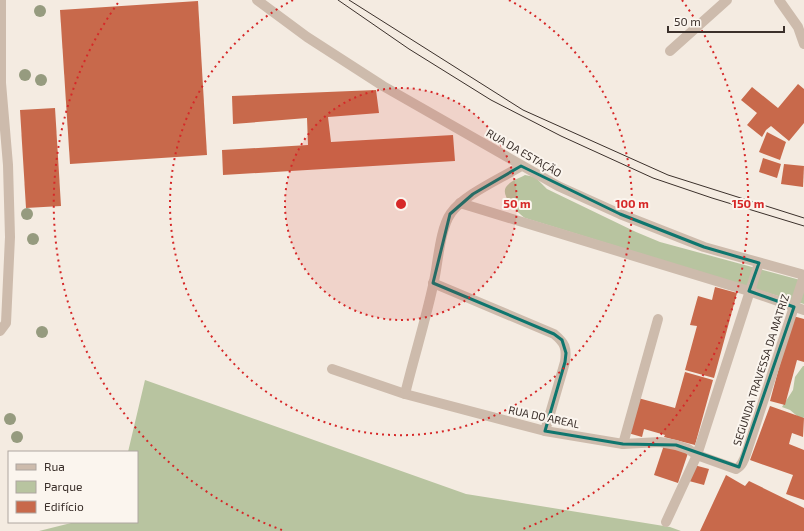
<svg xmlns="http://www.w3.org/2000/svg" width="804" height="531" font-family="'Exo 2',sans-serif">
  <rect width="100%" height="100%" fill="#f4ebe1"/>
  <g fill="#b8c4a0">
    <path d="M525,175l10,2 12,12 89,43 24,10 144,39v23l-279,-86c-7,-5 -25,-22 -19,-31 4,-6 14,-9 19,-12z"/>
    <path d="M803,366h1v51l-2,3 -12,-10 -8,-3 11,-17 2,-13z"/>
    <path d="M145,380l321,114 204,33 11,4h-642l36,-9h62v-70h-9z"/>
  </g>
  <g fill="#c8694b">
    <path d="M198,1l9,154 -137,9 -10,-154z"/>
    <path d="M798,84l6,5v34l-15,18 -18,-15 -5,4 -4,7 -15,-12 10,-12 -16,-13 11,-13 26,21z"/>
    <path d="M376,90l3,23 -51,4 3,25 122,-7 2,26 -232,14 -1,-25 86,-5 -1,-27 -74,6 -1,-28z"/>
    <path d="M55,108l6,98 -35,2 -6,-98z"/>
    <path d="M767,132l19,10 -6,18 -21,-8z"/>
    <path d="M763,158l18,6 -4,14 -18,-6z"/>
    <path d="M784,164l20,2 -1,21 -22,-3z"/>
    <path d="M715,287l22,6 -23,85 -29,-8 12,-44 -7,-1 8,-29 14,4z"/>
    <path d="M793,316l11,3v43l-7,-2 -12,45 -15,-4z"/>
    <path d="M685,372l28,8 -18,65 -31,-8 1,-2 -21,-6 -2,8 -14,-4 10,-35 37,10z"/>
    <path d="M770,406l34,12 -1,19 -11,-4 -3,11 15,6v50l-18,-6 7,-19 -43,-15z"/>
    <path d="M664,445l24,8 -10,30 -24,-8z"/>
    <path d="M694,465l15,4 -5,16 -15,-4z"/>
    <path d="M726,475l19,11 4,-5 55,27v23h-104z"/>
  </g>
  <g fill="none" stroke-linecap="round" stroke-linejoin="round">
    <g stroke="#cdbbac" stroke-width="10">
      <path d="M257,0l50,37 76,49 175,100 62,28 84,33 100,28"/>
      <path d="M779,0l19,27 6,17"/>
      <path d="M670,51l57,-51"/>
      <path d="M460,203l289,88 55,19"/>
      <path d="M433,283l121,51c11,9 13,14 11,28l-20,69"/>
      <path d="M0,331l6,-8 4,-86 -2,-72 -7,-82v-83"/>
      <path d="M332,369l73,25 140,37 78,13 37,-2 16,3 12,4 9,6 39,14c6,-3 8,-9 10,-15l58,-178"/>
      <path d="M405,394c9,-37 21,-75 29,-113 4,-18 6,-53 17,-68 12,-18 51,-35 70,-47"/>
      <path d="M623,444l35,-125"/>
      <path d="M666,522l31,-67 62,-192"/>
    </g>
    <g stroke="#3b302b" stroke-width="1">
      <path d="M338,0l71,49 82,51 70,36 92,42 59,20 92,28"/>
      <path d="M349,0l174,110 145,65 136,43"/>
    </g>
  </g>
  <g fill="#969b7f">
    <circle cx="40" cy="11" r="6"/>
    <circle cx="25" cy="75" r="6"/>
    <circle cx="41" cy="80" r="6"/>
    <circle cx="27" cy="214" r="6"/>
    <circle cx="33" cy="239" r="6"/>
    <circle cx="42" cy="332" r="6"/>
    <circle cx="10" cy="419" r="6"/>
    <circle cx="17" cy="437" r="6"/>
  </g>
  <path fill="none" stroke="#0f766e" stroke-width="3" stroke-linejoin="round" d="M521,166l99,48 84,33 55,16 -10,28 45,16 -55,160 -63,-22 -53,-1 -78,-13 20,-69 1,-9 -4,-13 -8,-6 -121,-51 17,-69 23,-20z"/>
  <circle cx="401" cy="204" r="116" fill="#d62828" fill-opacity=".12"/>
  <g fill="none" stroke="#d62828" stroke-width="2" stroke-dasharray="2 4">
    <circle cx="401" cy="204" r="116"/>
    <path d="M509 0A231 231 0 1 1 293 0"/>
    <path d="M282 530A347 347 0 0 1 120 0M682 0A347 347 0 0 1 520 530"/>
  </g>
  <g text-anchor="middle" stroke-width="4" stroke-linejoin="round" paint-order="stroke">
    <g font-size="11" fill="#3b302b" stroke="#fbf5ee">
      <text transform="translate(524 153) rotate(30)" y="4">RUA DA ESTAÇÃO</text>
      <text transform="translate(761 370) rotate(-72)" y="4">SEGUNDA TRAVESSA DA MATRIZ</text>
      <text transform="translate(544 417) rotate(12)" y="4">RUA DO AREAL</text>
    </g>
  </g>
  <circle cx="401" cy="204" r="6" fill="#d62828" stroke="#fbf5ee" stroke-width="2"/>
  <g font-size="12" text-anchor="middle" font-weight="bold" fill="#d62828" stroke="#fbf5ee" stroke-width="4" stroke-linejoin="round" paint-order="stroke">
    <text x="517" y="208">50 m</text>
    <text x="632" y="208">100 m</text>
    <text x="748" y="208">150 m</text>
  </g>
  <rect x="8" y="451" width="130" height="72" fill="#fbf5ee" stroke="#aea6a0"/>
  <rect x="16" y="464" width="20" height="6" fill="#cdbbac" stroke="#aea6a0"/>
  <text x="44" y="471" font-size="12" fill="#3b302b">Rua</text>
  <rect x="16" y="481" width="20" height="12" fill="#b8c4a0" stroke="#aea6a0"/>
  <text x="44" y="491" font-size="12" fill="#3b302b">Parque</text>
  <rect x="16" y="501" width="20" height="12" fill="#c8694b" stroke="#aea6a0"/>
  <text x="44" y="511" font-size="12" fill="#3b302b">Edifício</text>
  <path d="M668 26v6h116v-6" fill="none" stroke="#3b302b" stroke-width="2"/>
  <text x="674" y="26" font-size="12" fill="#3b302b" stroke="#fbf5ee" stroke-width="3" paint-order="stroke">50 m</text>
</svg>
